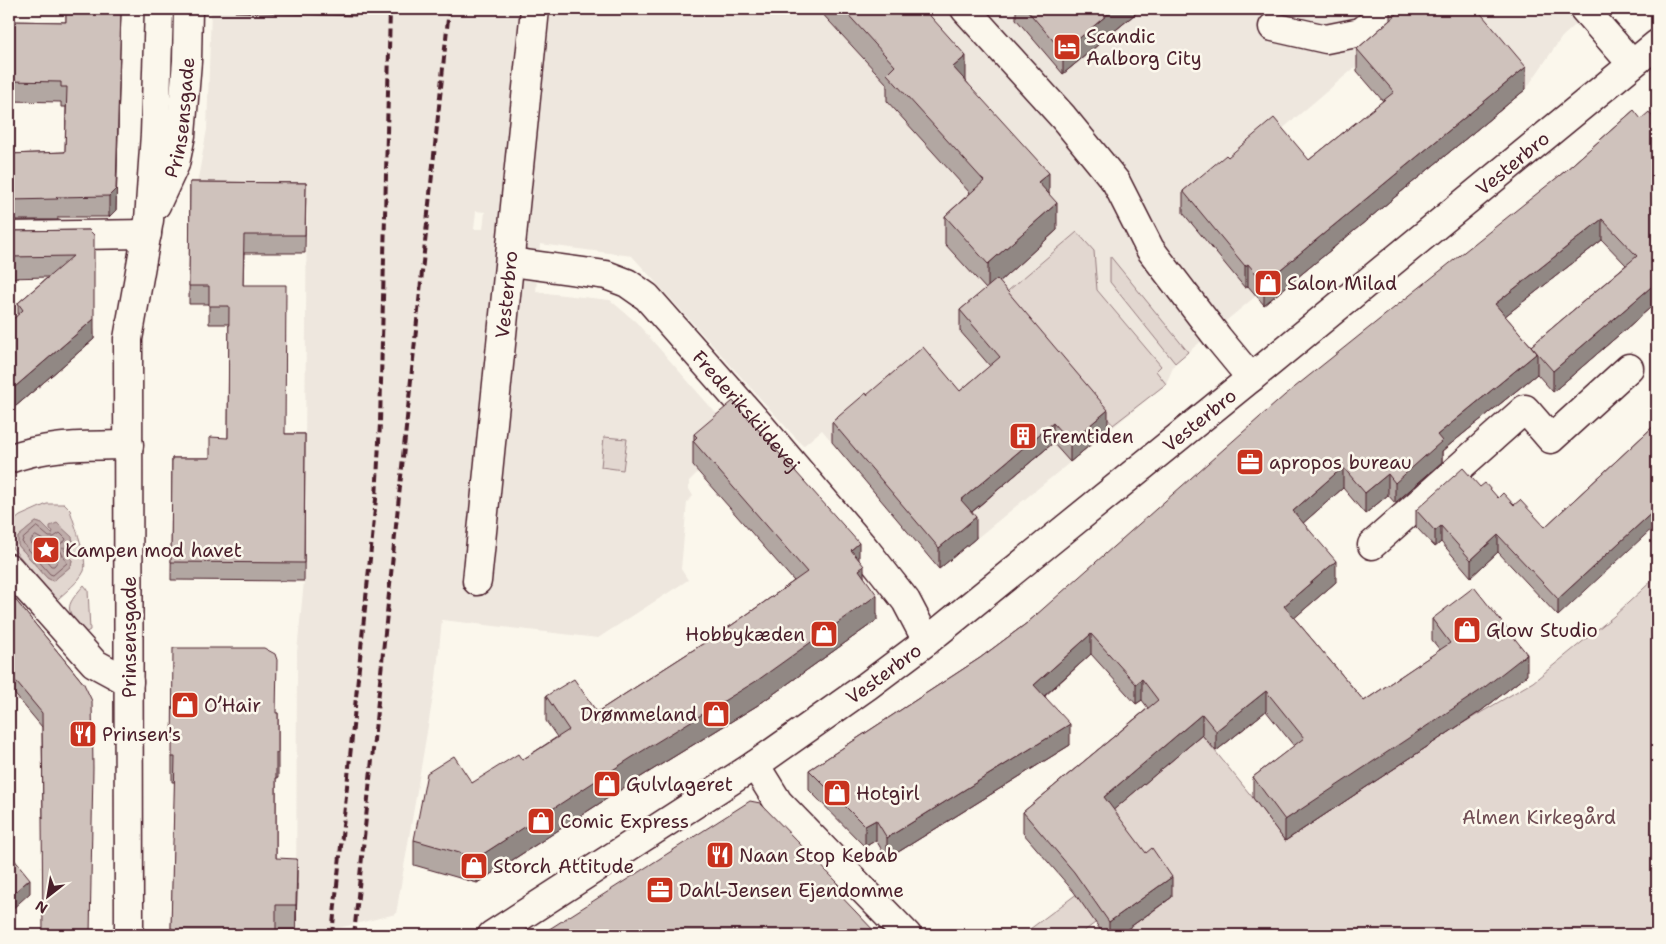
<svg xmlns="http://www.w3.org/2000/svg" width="1666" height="944" font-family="'Shantell Sans',sans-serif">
  <rect width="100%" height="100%" fill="#fbf7ec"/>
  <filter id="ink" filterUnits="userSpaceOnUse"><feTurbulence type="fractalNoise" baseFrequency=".02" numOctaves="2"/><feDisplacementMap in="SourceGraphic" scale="10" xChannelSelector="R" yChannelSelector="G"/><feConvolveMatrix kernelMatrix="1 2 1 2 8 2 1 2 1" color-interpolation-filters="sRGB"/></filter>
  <g filter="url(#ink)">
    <g fill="#eee7de" fill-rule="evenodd">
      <path d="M211,9h1213l-241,204 62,74 3,-2 8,11 -81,67 -9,21 -227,185 -117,-139 -19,16 -171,-190 -92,-12 -4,48 74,8 26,22 93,106 -36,38 5,6 -9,9v8l4,7 -6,6 -6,67 7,11 -90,58 -156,-18 -6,59 -40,235 -86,21h-14l1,-283 7,-71 3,-393 -110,-4 10,-55zM476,211l9,1 -2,17h-9z"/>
      <path d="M1459,9h134l-31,28 -36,52z"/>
    </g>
    <g fill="#e2d7d0" stroke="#967b7e" fill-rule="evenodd">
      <path d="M1077,232l17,19 3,39 64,76 -5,5 10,13 -53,41 -111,-129z"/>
      <path d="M1110,256l78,96 -13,11 -65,-81z"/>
      <path d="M604,437l23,2 -4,31 -22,-3z"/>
      <path d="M47,504h17l6,6c4,14 18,49 14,61 -5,11 -19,21 -27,29l-48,-56v-19l11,-9zM36,522l6,2 10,10 1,-3 19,29 -1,6 -18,15 -6,-3 -29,-33v-8z"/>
      <path d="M1657,576v359h-544l32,-23 3,3 24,-18 -77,26 -16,12h-57l108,-81 -30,-34 94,-95 59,73 32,43 173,-115 75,-44 81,-66z"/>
      <path d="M84,585l4,5 2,40 -5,3c-19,-24 -22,-24 -1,-48z"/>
    </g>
    <path fill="#bfadaa" stroke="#907477" d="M36,522l6,2 10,10 1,-3 -3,-2v-3l7,-3 15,14 1,4 -4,7 -7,-1 10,13 -1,6 -18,15 -6,-3 -29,-33v-8z"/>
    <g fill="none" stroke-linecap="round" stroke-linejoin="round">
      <g stroke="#79585e" stroke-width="1">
        <path d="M37,527l12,10h5l6,-4 6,6 -1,2 -5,3 -1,4 8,15 -14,12 -3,-1 -28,-32 1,-3z"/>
        <path d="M36,536l16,9 2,8 4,8 -4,5h-3l-20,-23v-3z"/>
      </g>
      <defs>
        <g id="minor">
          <path d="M965,9l98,108 53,65 34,67 68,89 33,40"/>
          <path d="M1584,9l48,55"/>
          <path d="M1273,27l53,12 35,-7 29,-23"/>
          <path d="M9,236l138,-2"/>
          <path id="s1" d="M511,262l95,13 21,8 20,14 112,127 107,126 40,51 21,40"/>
          <path d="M9,459c40,-15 77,-13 120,-14"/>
          <path d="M1372,545l153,-136 26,30 78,-71"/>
          <path d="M9,568l85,95 35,19"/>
          <path id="s2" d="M477,581l58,-572"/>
          <path d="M755,765l23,37 129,133"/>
        </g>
        <g id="major">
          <path id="s3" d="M156,205l19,-41 6,-29 6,-74 1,-52"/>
          <path d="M129,935l-1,-596 21,-119 6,-86 4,-125"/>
          <path id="s4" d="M492,935l263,-170 112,-79 60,-45 324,-263 406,-334"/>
        </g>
      </defs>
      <use href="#minor" stroke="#4a1f2b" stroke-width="31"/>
      <use href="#major" stroke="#4a1f2b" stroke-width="31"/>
      <use href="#minor" stroke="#fbf7ec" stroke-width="28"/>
      <use href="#major" stroke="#fbf7ec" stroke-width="28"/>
      <g stroke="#4a1f2b" stroke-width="4" stroke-dasharray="8 4" stroke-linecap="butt">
        <path d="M332,935l44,-436 4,-76 10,-414"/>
        <path d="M354,935l95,-926"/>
      </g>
    </g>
    <g fill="#b2a7a2" stroke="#4a1f2b" fill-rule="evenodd">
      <path d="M66,9h55l-5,201 -7,7h-51v3h-49v-199l57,1zM9,101l52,1v5h5l-1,45 -56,2z"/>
      <path d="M235,9h122l-1,7 -121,-4z"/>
      <path d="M818,9h106l42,72 83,112 8,37 -58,52 109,148 -38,32 -17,-19 -81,69 4,26 -37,31 -107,-127v-20l35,-27 93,-4 30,-25 -30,-35v-21l26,-21 -41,-45v-28l25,-23 -83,-92v-17z"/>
      <path d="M1016,9h125l-78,65 -47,-55z"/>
      <path d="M1390,9h87l49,80 -262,216 -16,-19 -3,2 -62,-75v-22l45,-34 81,3 74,-59 -26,-30v-22l33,-29z"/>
      <path d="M1634,110l23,192 -104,90 -16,-18 -95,77v11l-47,41 -7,-8 -23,19 -22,-26 -40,35 33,59 -42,36 70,83 76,-51 -8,-10v-21l95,56 -46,36 -196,130 -32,-43v-21l41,-31 -28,-35 -50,40 -14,-16 -89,75 59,87 -53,38h-15l-30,-43 -51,-59v-21l125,-104 -6,-8 -6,4 -45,-50 -46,42 25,49 -183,114 -11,-19 -11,7 -56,-57v-20l171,-112 47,-35 537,-451zM1602,240l24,25 -95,81 -26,-30z"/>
      <path d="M190,182l116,1 -1,70h-61l-1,32 42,149h20l-1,147 -133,-1 1,-122h38l18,-20 1,-114h-20v-20h-20z"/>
      <path d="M89,230l5,109 -85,73v-89l9,-8v-12l30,-26 -39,1v-47z"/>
      <path d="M1657,423l-99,193 -60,-64 -27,25 -30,-35 -6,5 -19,-20v-17l64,-23 18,11 16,7 31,22z"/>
      <path d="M694,434l165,126 18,60 -119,85 -127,78 -154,100 -63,-18v-25l58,-57 50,-23 35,-23 -11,-16v-25l51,16 135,-87 62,-44 -101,-115v-25l1,-1z"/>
      <path d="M9,592l75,92 -41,134 -1,-91 -30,-36z"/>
      <path d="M277,713h1v65h-2v80l21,26 -1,46h-20v5h-105l4,-153h-3v-25z"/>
    </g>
    <g fill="#918884" stroke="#4a1f2b">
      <path d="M121,9l-5,201 -7,7v-21z"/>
      <path d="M1114,9h27l-78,65v-22z"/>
      <path d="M966,56v27l-13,-16z"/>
      <path d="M1526,67v22l-262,216v-22z"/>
      <path d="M1049,173v27l-11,-18z"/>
      <path d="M1057,203v27l-69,62v-28z"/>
      <path d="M1602,219v21l-107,84v-20z"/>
      <path d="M1248,264v22l-3,2v-22z"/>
      <path d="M1657,282v20l-104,90v-21z"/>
      <path d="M94,319v20l-85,73v-20z"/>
      <path d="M1537,353v21l-95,77v11l-47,41v-20l42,-48z"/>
      <path d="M1108,410v20l-38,32v-20z"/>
      <path d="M1053,423v20l-92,78v-21z"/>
      <path d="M1343,467v21l-50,44v-21z"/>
      <path d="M1388,474v21l-23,19v-21z"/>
      <path d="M1657,508v16l-99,92v-17z"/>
      <path d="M976,517v21l-37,31v-21z"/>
      <path d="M1441,526v16l-6,5v-16z"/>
      <path d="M1498,535v17l-27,25v-17z"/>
      <path d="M859,543v24l-8,-17z"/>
      <path d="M1336,561v21l-52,45v-21z"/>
      <path d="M864,566v25l-5,-21z"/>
      <path d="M877,595v25l-119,85 -127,78 -154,100v-25z"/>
      <path d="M1091,634v20l-57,51v-20z"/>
      <path d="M1527,654v21l-46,36 -196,130v-21z"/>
      <path d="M12,677v14l-3,2v-14z"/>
      <path d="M1142,679v21l-6,4v-20z"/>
      <path d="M1266,691v20l-50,40v-20z"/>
      <path d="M1202,714v21l-98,83v-21z"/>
      <path d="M1070,724v21l-183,114v-21z"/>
      <path d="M876,820v20l-11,7v-21z"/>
      <path d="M297,859v25l-1,46v-25z"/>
      <path d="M1172,877v20l-53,38h-10v-13z"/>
      <path d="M30,879v14l-21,19v-15z"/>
      <path d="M838,883v26l-5,-21z"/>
    </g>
    <g fill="#cfc2bc" stroke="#4a1f2b">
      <path d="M66,9h55l-5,180 -7,7 -53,1 2,2 -49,1v-110v64l56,-2 2,-65h-6v-5l-52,-1v-60l57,1z"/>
      <path d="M843,9h81l42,47 -13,11 96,106 -11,9 19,21 -69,61 -43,-48 39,-35 -97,-107 8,-8z"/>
      <path d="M1026,9h88l-51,43z"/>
      <path d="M1392,9h85l49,58 -262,216 -16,-19 -3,2 -62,-75 43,-36 2,2 46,-39 35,42 85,-68 -37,-43 40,-35z"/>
      <path d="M1634,110l7,9 8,-7 6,8 2,-2v164l-104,89 -22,-25 106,-90 -35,-37 -107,85 42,49 -100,82 5,6 -47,42 -7,-9 -23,19 -22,-26 -50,44 43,50 -52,45 80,95 86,-58 -18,-24 42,-32 53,67 -46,36 -196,130 -32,-43 51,-39 -38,-47 -50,40 -14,-17 -98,83 42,56 6,-5 20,29 -63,45 -35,-50 -51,-60 135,-112 -16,-21 -6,5 -45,-50 -57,51 36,39 -183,114 -11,-18 -11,6 -56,-56 171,-112 47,-35 258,-228 279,-223z"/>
      <path d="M190,182l116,1 -1,52h-61l-1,50h43l-1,149h20l-1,129 -133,-1 1,-104h38v-21l18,1 1,-132h-20v-20h-20z"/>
      <path d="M89,230l5,5v84l-85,73v-69l14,-13 -5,-7 55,-47 -64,1v-26z"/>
      <path d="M997,279l111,131 -38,32 -17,-19 -92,77 15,17 -37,31 -107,-126 34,-29 1,2 56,-48 37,44 40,-34 -40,-47z"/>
      <path d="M733,401l126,142 -8,7 13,16 -5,4 18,25 -119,85 -127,78 -154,100 -63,-18 13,-67 27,-17 18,27 46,-29 4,6 47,-30 -23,-34 28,-17 23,33 135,-87 75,-53 -114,-131 4,-4 -3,-3z"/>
      <path d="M1657,423v85l-99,91 -60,-64 -27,25 -30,-34 -6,5 -19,-21 47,-42 17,19 5,-4 13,15 5,-5 11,12 6,-5 25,27z"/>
      <path d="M9,592l75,92 8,17 1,67 -3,167h-47l-1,-119 1,2 -1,-105 -30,-36 -3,2z"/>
      <path d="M173,648h91l11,6 2,6 -1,53h2v40h-2v105l21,1 -1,46h-20v30h-94l-11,-7 4,-171h-3z"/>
      <path d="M750,801l10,2 78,80 -5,5 45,47h-338z"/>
      <path d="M9,853l21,26 -21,18z"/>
    </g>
  </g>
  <defs>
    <symbol id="hotel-square" viewBox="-11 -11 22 22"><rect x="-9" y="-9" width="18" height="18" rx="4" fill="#c8321e" stroke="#fbf7ec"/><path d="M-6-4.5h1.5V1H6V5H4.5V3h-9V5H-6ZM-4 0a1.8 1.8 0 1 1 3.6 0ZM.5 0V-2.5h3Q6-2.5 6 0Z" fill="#fff"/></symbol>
    <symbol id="shop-square" viewBox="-11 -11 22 22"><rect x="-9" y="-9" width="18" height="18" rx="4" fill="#c8321e" stroke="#fbf7ec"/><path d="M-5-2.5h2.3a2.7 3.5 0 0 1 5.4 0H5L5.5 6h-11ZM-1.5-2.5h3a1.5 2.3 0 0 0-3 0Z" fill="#fff"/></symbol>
    <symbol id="building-square" viewBox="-11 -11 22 22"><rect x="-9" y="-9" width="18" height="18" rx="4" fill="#c8321e" stroke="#fbf7ec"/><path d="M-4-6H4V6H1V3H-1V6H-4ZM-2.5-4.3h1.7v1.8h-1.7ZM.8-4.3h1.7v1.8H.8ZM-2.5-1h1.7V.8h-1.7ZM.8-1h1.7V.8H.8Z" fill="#fff"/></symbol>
    <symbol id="office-square" viewBox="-11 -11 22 22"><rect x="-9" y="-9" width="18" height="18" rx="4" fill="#c8321e" stroke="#fbf7ec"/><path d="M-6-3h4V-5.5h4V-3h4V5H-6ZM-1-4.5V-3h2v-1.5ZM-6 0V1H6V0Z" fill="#fff"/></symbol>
    <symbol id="sight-square" viewBox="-11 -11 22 22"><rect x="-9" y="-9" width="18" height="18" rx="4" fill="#c8321e" stroke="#fbf7ec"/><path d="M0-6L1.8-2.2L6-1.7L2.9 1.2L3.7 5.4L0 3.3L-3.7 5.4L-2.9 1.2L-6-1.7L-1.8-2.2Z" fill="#fff"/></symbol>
    <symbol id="restaurant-square" viewBox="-11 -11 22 22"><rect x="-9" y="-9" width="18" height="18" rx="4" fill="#c8321e" stroke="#fbf7ec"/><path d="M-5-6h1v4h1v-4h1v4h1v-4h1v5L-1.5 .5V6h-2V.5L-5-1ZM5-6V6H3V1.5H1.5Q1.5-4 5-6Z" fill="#fff"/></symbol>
  </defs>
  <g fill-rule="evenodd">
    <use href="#hotel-square" x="1051" y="31" width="32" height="32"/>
    <use href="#shop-square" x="1252" y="267" width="32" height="32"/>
    <use href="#building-square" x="1007" y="420" width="32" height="32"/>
    <use href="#office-square" x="1234" y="446" width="32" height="32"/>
    <use href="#sight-square" x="30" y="534" width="32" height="32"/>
    <use href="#shop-square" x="1451" y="614" width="32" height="32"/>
    <use href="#shop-square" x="808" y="618" width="32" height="32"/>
    <use href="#shop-square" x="169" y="689" width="32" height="32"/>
    <use href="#shop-square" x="700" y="698" width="32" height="32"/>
    <use href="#restaurant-square" x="67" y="718" width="32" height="32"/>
    <use href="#shop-square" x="591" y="768" width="32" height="32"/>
    <use href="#shop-square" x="821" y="777" width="32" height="32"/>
    <use href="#shop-square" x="525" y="805" width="32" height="32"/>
    <use href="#restaurant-square" x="704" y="839" width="32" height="32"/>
    <use href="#shop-square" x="458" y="850" width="32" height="32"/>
    <use href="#office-square" x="644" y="874" width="32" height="32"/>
  </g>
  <g text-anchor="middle" stroke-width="5" stroke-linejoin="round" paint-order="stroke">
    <g font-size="19" fill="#4a1f2b" stroke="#fbf7ec" text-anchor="start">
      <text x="1086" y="43">Scandic<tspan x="1086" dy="22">Aalborg City</tspan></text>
      <text x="1287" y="290">Salon Milad</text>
      <text x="1042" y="443">Fremtiden</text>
      <text x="1269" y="469">apropos bureau</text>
      <text x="65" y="557">Kampen mod havet</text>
      <text x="1486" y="637">Glow Studio</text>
      <text x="805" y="641" text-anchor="end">Hobbykæden</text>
      <text x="204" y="712">O’Hair</text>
      <text x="697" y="721" text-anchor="end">Drømmeland</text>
      <text x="102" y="741">Prinsen's</text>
      <text x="626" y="791">Gulvlageret</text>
      <text x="856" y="800">Hotgirl</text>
      <text x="560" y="828">Comic Express</text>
      <text x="739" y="862">Naan Stop Kebab</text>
      <text x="493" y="873">Storch Attitude</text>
      <text x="679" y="897">Dahl-Jensen Ejendomme</text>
    </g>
    <g font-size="19" fill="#4a1f2b" stroke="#fbf7ec">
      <text dy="7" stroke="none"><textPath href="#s3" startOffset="92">Prinsensgade</textPath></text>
      <text dy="7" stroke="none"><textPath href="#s4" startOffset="1281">Vesterbro</textPath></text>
      <text dy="7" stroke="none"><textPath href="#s2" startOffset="288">Vesterbro</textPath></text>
      <text dy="7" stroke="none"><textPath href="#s1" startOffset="294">Frederikskildevej</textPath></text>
      <text dy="7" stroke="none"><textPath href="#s4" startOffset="876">Vesterbro</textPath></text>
      <text transform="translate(129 637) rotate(-90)" y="7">Prinsensgade</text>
      <text dy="7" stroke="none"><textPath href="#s4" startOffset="471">Vesterbro</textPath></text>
    </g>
    <g font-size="19" fill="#704d54" stroke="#fbf7ec">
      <text x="1539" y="824">Almen Kirkegård</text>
    </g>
  </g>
  <rect width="1666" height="944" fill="none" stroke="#fbf7ec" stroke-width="30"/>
  <rect x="15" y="15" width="1636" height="914" fill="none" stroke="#4a1f2b" stroke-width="2" filter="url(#ink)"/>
  <g transform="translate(48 896) rotate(211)" stroke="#fbf7ec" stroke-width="4" paint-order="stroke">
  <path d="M0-4L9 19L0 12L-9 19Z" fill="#4a1f2b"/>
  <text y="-8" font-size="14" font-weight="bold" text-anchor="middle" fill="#4a1f2b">N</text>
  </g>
</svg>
